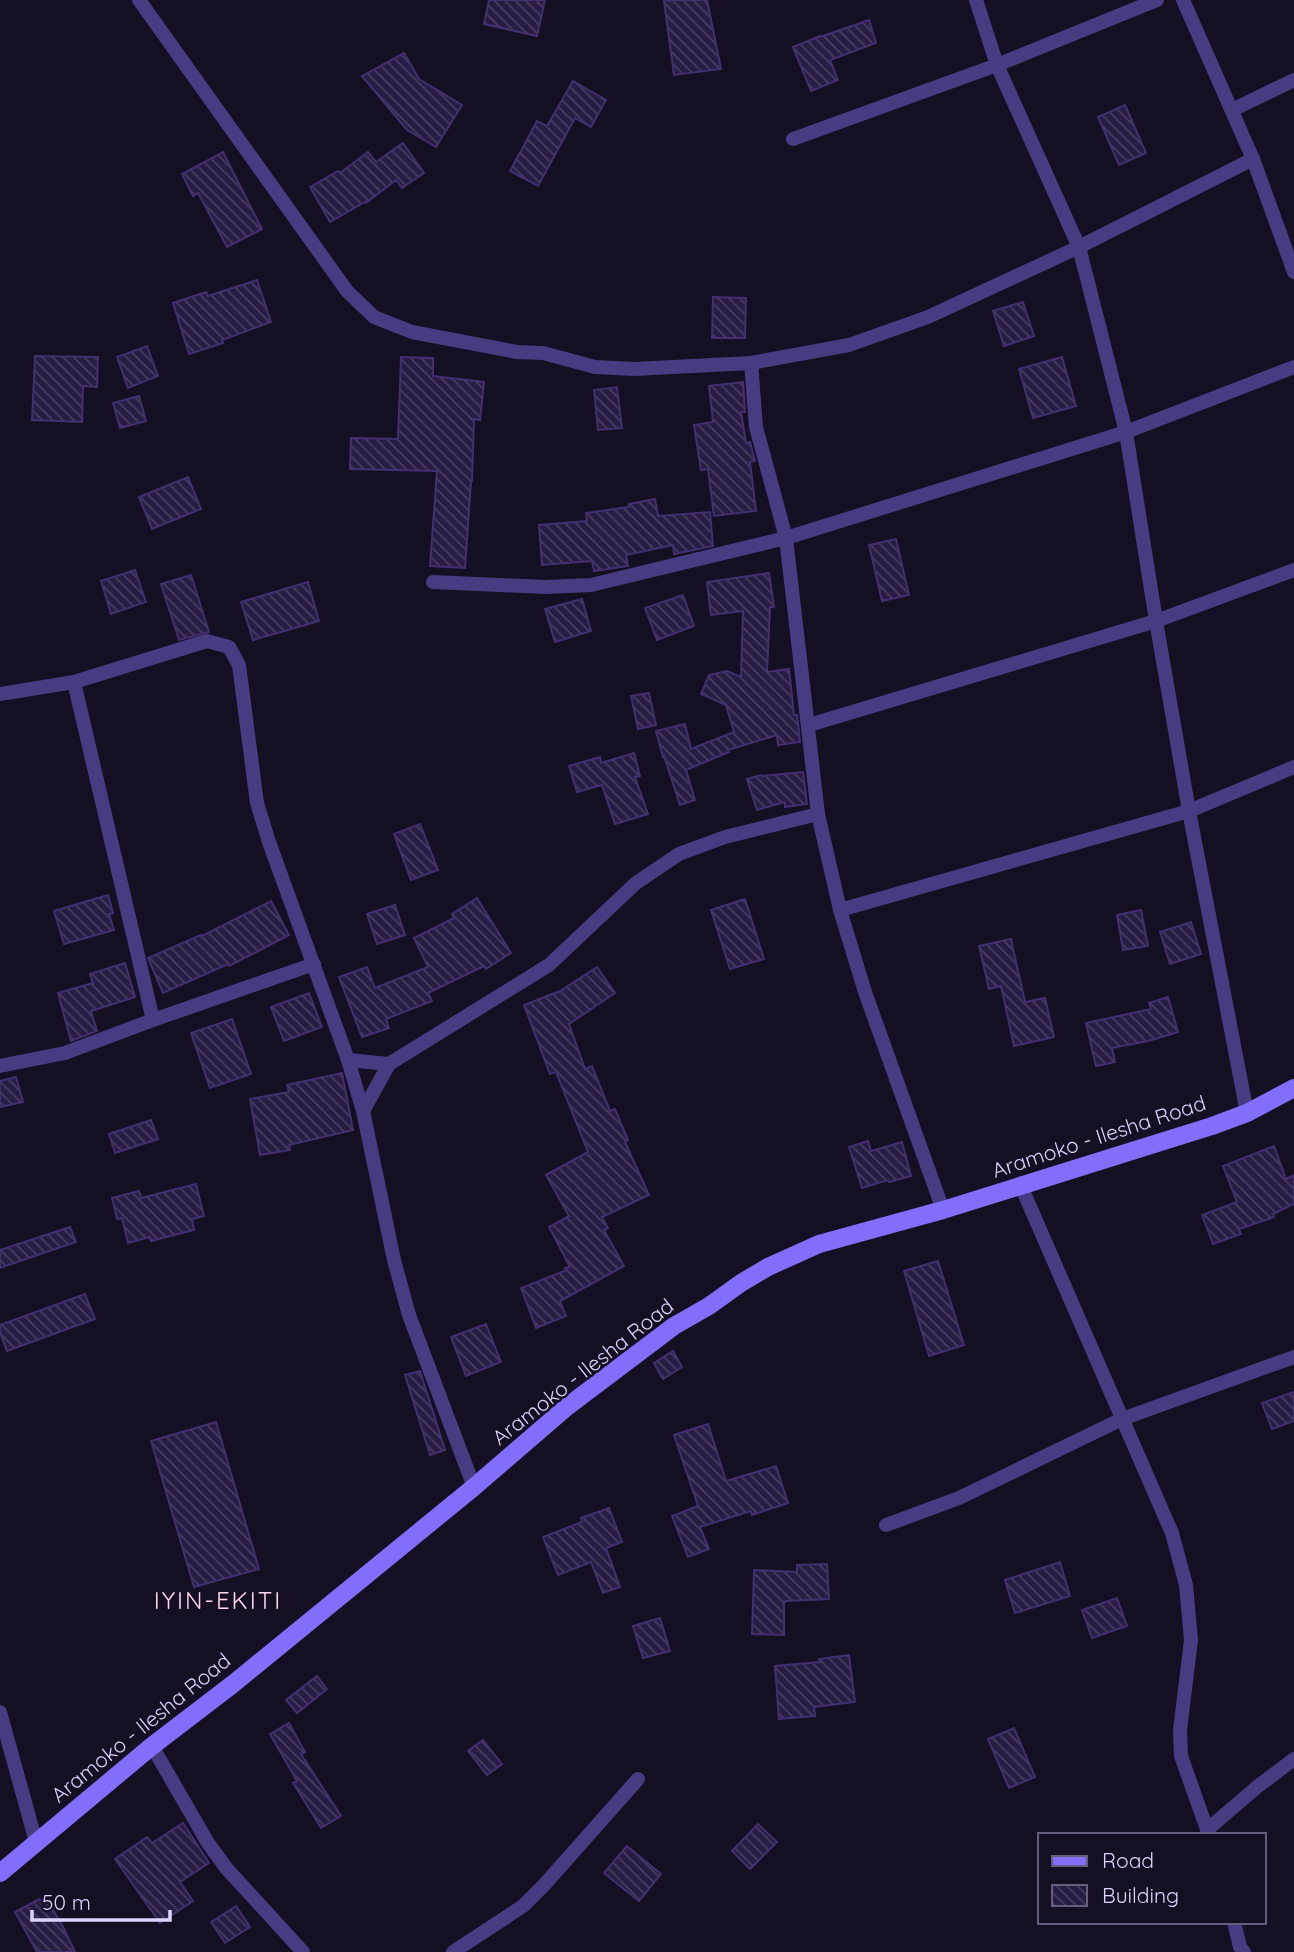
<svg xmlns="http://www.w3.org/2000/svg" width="1294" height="1952" font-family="Quicksand,sans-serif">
  <defs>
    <pattern id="building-back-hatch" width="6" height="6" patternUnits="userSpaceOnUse" patternTransform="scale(1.75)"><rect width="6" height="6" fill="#291c44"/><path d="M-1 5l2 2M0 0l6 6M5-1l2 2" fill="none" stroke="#483c60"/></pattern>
  </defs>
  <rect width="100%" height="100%" fill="#150f24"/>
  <g fill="url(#building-back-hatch)" stroke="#432f6f" stroke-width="2">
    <path d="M489,0h56l-8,36 -53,-12z"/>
    <path d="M676,0h31l14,69 -47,6 -10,-74z"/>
    <path d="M869,20l7,23 -46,17 8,20 -27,11 -18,-44 27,-11v1z"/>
    <path d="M404,53l15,26 43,26 -26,42 -29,-17 -45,-54z"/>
    <path d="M573,81l33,19 -15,27 -16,-9 -37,68 -28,-15 27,-50 10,5z"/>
    <path d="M1125,105l21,48 -27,12 -21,-48z"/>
    <path d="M403,143l21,30 -22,15 -6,-8 -30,23 -1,-1 -35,20 -20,-35 28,-16 2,2 28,-21 8,10z"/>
    <path d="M223,152l39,77 -35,18 -29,-54 -5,3 -11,-22z"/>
    <path d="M257,280l14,42 -49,18 1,3 -34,11 -16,-51 33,-11 2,4z"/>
    <path d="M713,297l33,1 -1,40h-33z"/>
    <path d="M1023,302l11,34 -30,10 -11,-35z"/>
    <path d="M147,346l11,30 -30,12 -11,-31z"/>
    <path d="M35,356l63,1 -1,30 -14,-1 -1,36 -50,-2z"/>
    <path d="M401,357l32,1v18l51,6 -4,38 -6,-1 -2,62h-1l-6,87 -35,-2 7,-95 -87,-2 1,-31 47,1z"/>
    <path d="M1062,357l14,49 -43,12 -14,-49z"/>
    <path d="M743,382l2,30h-4l5,31 4,-1 5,19 -5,1 6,49 -42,5 -6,-47 -7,1 -7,-45 19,-3 -4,-36z"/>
    <path d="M617,387l5,41 -24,2 -4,-40z"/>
    <path d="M139,396l7,25 -26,7 -7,-25z"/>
    <path d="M188,477l13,32 -49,20 -13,-32z"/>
    <path d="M655,499l3,17 52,-4 3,34 -39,8 -1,-9 -47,10 2,11 -34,5 -2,-10 -50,4 -3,-40 48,-4 -1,-8 43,-6v-3z"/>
    <path d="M896,539l13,56 -27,6 -13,-56z"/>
    <path d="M135,570l11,32 -35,12 -10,-33z"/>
    <path d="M769,573l5,34h-4l-3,65 22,-3 5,46h3l3,27 -22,3 -1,-10 -49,15 1,2 -43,18 9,30 -15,5 -16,-49 -1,1 -7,-26 29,-7 6,25 43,-17 -8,-27 -25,-11 8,-19 18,-4 14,6 2,-66 -32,4 -4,-33z"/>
    <path d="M191,575l18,57 -30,8 -18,-56z"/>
    <path d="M308,582l11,39 -66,19 -12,-38z"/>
    <path d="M683,595l11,31 -37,14 -12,-32z"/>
    <path d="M582,599l9,32 -36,11 -10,-33z"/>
    <path d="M649,693l7,32 -18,4 -7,-33z"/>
    <path d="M634,753l6,23 -5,1 13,37 -33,10 -13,-39 -25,7 -8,-26 31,-9 1,6z"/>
    <path d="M803,772l4,32 -22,3v-5l-28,8 -10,-31 14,-4 1,1z"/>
    <path d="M420,824l18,46 -27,10 -17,-46z"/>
    <path d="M108,895l5,18 -4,1 5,16 -50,14 -10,-33z"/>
    <path d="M477,898l34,55 -25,16 -2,-3 -56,27 4,8 -46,18 3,9 -27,9 -23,-60 28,-10 8,21 53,-21 -14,-29 40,-20 -2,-4z"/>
    <path d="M745,899l19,60 -34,10 -19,-59z"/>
    <path d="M271,901l18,34 -60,31 -1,-2 -65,29 -15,-35 53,-23 1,1z"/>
    <path d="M395,905l10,30 -28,9 -10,-30z"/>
    <path d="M1141,910l7,36 -25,4 -6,-35z"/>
    <path d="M1191,922l10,32 -31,10 -10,-32z"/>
    <path d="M1011,939l14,63 20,-4 9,39 -40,9 -13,-60 -12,3 -10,-43z"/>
    <path d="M125,963l10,34 -44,14 6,20 -26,10 -13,-48 35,-10 -3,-9z"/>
    <path d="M597,967l18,26 -46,31 16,45 7,-3 18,45 5,-2 13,31 -3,2 24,53 -47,22 6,11 -4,2 20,36 -64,35 6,15 -30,12 -15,-40 46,-18 -2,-2 5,-1 -21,-40 20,-11 -23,-41 42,-23 -32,-80 -6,2 -26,-69 36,-14z"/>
    <path d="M309,993l13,34 -38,14 -13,-34z"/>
    <path d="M1168,997l10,35 -30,9 -36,7 3,14 -19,4 -10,-43 65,-14 -2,-6z"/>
    <path d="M232,1019l19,55 -41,14 -19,-55z"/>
    <path d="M342,1073l11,57 -64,15 1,5 -30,5 -10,-56 39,-7 -2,-7z"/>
    <path d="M16,1077l7,25 -23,5v-26z"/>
    <path d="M151,1120l7,19 -43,14 -6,-19z"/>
    <path d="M868,1141l3,10 31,-9 9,34 -22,6 -1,-2 -26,8 -13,-41z"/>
    <path d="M1274,1146l12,33 8,-4v29l-21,10 1,3 -35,12 2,5 -28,10 -11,-29 35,-13 -14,-36z"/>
    <path d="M196,1184l8,32 -12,3 2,11 -43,11 -1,-4 -22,6 -6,-25 -5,1 -5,-21 27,-7 2,7z"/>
    <path d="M70,1227l6,15 -76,26v-18z"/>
    <path d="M938,1261l26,84 -35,11 -25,-85z"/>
    <path d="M85,1294l10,25 -88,32 -7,-19v-7z"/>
    <path d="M486,1324l15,38 -35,14 -15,-39z"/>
    <path d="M673,1351l9,16 -19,12 -9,-16z"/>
    <path d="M420,1371l25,79 -15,5 -25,-80z"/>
    <path d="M1294,1392v29l-22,8 -10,-26z"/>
    <path d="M216,1422l43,147 -65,18 -43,-146z"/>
    <path d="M708,1424l18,57 50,-15 12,37 -36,12 -1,-4 -51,16 9,22 -21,8 -16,-41 26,-10 -24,-71z"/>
    <path d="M609,1508l13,34 -16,6 14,39 -17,6 -12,-31 -33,13 -15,-38 39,-15 -1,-4z"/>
    <path d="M1060,1562l10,34 -55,17 -10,-33z"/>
    <path d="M827,1564l2,35 -43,2 -2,2v32l-32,-1 2,-64 43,2v-7z"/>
    <path d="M1117,1598l10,28 -35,12 -10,-28z"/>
    <path d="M660,1618l10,33 -27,7 -10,-32z"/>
    <path d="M849,1655l6,47 -41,5 1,9 -36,3 -4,-53 45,-4 -1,-3z"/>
    <path d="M317,1676l10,13 -30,24 -11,-13z"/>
    <path d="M289,1723l16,29 -4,2 40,62 -20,12 -28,-45 4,-2 -27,-47z"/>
    <path d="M1014,1728l21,49 -26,11 -21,-49z"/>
    <path d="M483,1740l19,24 -15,11 -19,-24z"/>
    <path d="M183,1823l26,40 -29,19 13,19 -33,22 -45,-64 32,-22 5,6z"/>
    <path d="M758,1824l19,18 -27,27 -18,-18z"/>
    <path d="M627,1846l34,28 -22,27 -35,-28z"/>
    <path d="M45,1896l18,31 12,25h-38l-22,-40z"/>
    <path d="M236,1906l14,21 -25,16 -14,-21z"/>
  </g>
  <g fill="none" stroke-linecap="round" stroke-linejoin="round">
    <g stroke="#473c81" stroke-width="14">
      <path d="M139,0l208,291 27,26 38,15 105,20 26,1 52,14 39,2 117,-6 98,-18 79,-28 151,-70 174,-88"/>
      <path d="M976,0l21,65 82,182 47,185 30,189 33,190 58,302"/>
      <path d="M1183,0l70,159 41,113"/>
      <path d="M1232,110l62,-30"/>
      <path d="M793,139l204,-74 160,-65"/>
      <path d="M751,363l5,64 30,111 32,276 22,96 25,82 78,218"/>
      <path d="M433,582l112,5 46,-2 195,-47 340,-106 168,-65"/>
      <path d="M74,682l79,338"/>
      <path d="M0,694l74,-12 133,-41 22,6 10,18 18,138 12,39 79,218 15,51 31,149 15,55 65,172"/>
      <path d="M809,725l347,-104 138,-51"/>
      <path d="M840,910l349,-99 105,-44"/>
      <path d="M348,1060l41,4"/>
      <path d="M0,1066l65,-13 88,-33 161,-56"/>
      <path d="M363,1111l26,-47 160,-99 87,-82 43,-29 46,-17 93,-23"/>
      <path d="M1021,1186l151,347 14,52 5,55 -11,90 1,26 28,79"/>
      <path d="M886,1525l73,-27 163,-79 172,-62"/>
      <path d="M0,1712l36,130"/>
      <path d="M152,1746l56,97 19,26 76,83"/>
      <path d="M1208,1829l49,-42 37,-28"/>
      <path d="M1234,1922l6,25 4,5"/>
      <path d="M453,1952l70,-46 22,-22 93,-105"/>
    </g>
    <path stroke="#826efa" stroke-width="18" d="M0,1873l152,-127 81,-62 241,-197 94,-81 106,-80 35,-20 32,-23 27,-16 51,-23 124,-34 269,-84 35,-13 47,-25"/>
  </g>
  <g text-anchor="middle" stroke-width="5" stroke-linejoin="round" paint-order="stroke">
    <g font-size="21" fill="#ddd3fd" stroke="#150f24">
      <text transform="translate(1099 1137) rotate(-18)" y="7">Aramoko - Ilesha Road</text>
      <text transform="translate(583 1372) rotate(-38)" y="7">Aramoko - Ilesha Road</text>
      <text transform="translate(141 1728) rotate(-39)" y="7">Aramoko - Ilesha Road</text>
    </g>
    <g font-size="24" letter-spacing="2" fill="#fed5ea" stroke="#150f24">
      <text x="218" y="1609">IYIN-EKITI</text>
    </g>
  </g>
  <rect x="1038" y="1833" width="228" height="91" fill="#150f24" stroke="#655d7b" stroke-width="2"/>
  <rect x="1052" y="1856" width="35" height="10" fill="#826efa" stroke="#655d7b" stroke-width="2"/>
  <text x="1102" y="1868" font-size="21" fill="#ddd3fd">Road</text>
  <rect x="1052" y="1885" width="35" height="21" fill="url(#building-back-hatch)" stroke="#655d7b" stroke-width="2"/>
  <text x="1102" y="1903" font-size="21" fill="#ddd3fd">Building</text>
  <path d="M32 1910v10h138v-10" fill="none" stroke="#ddd3fd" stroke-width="3.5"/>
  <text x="42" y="1910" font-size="21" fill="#ddd3fd" stroke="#150f24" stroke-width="5" paint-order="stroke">50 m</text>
</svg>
